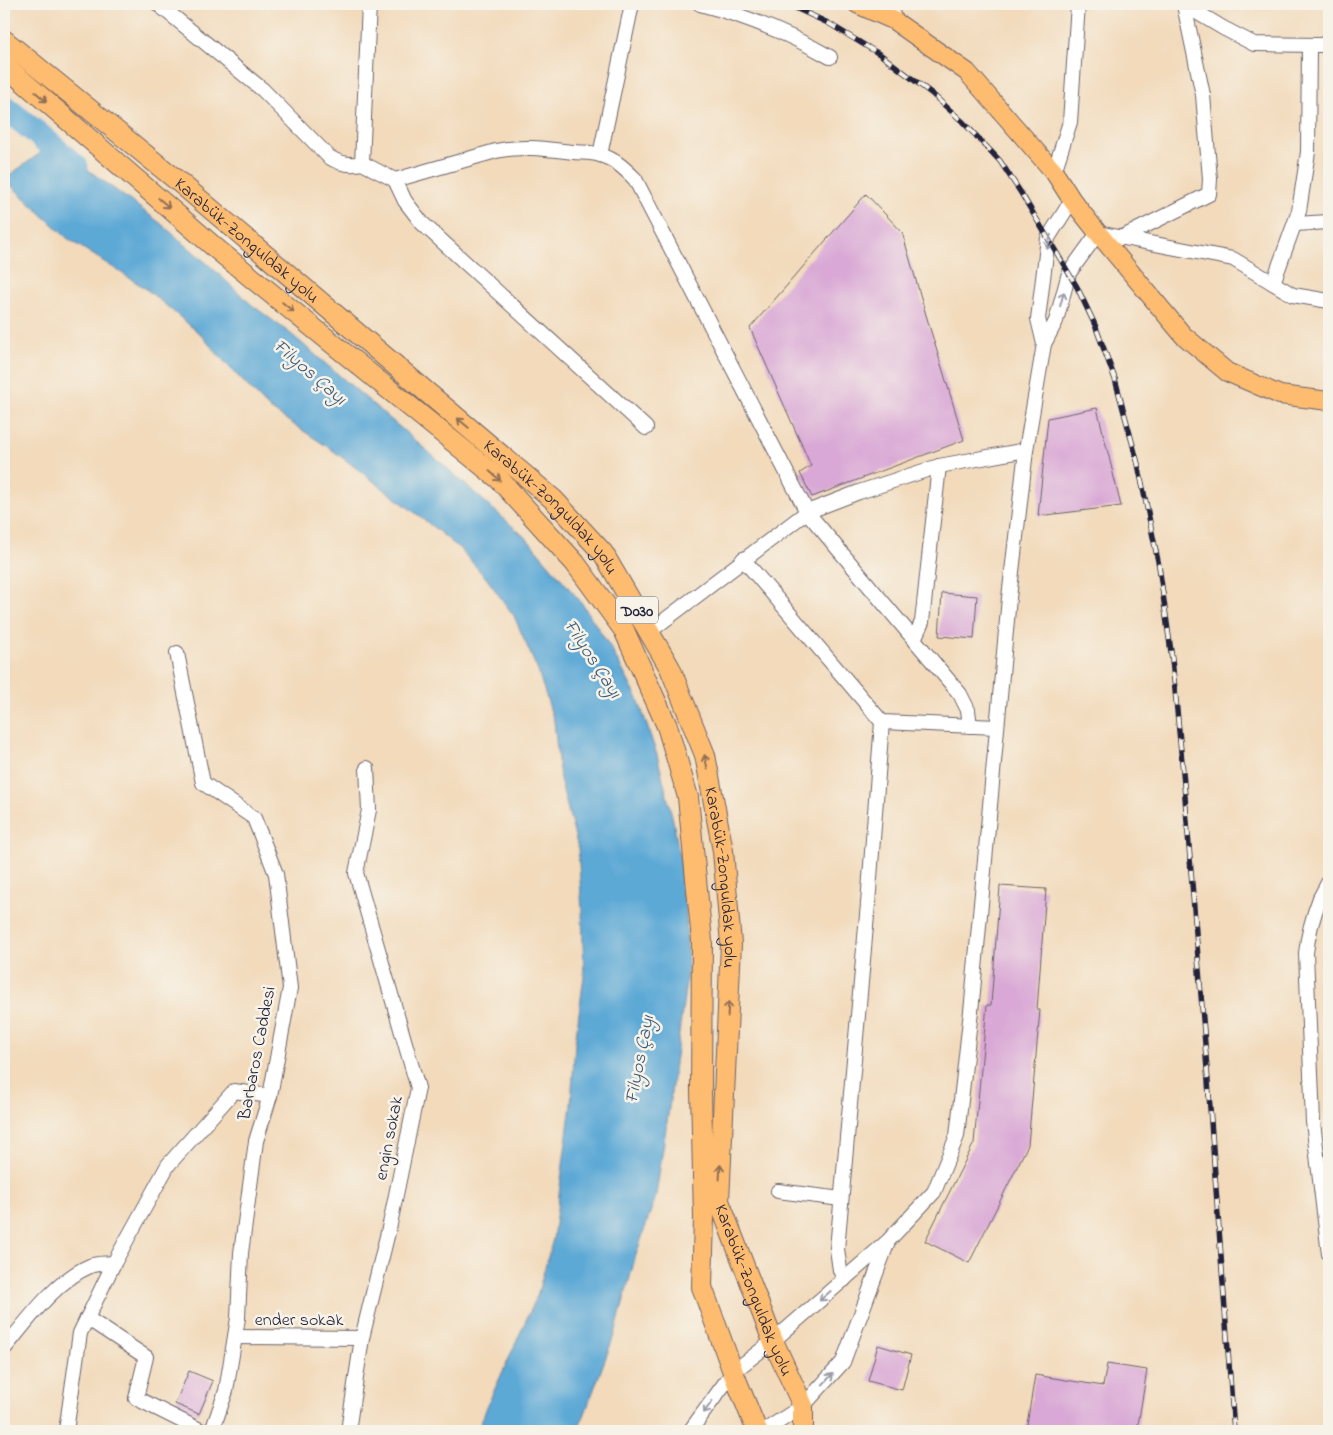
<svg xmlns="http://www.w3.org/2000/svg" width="1333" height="1435" font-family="'Indie Flower',sans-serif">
  <rect width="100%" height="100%" fill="#f7f3e8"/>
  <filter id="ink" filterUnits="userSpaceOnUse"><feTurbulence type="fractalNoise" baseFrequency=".02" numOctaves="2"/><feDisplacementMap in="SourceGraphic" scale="10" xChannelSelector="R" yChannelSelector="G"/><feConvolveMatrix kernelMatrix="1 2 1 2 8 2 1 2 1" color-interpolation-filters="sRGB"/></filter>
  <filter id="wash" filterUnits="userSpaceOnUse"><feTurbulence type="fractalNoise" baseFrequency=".0096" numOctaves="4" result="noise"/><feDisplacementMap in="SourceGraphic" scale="20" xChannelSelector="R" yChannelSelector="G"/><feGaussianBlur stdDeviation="1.12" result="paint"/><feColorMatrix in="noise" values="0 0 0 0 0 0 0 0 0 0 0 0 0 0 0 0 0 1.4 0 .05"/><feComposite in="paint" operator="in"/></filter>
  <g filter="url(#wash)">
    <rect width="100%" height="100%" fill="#f2dabb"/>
    <path fill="#5da9d6" stroke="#406688" d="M53,144l106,78 51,44 42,39 39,29 140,120 97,86 53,62 28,43 29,54 19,56 16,65 12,66 3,82 -20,147 -12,80 -21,63 -19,72 -32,86 -8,15h-98l10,-27 49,-108 16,-57 18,-134 4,-62 9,-67 -2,-65 -4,-63 -18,-69 -6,-58 -16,-50 -24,-55 -27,-37 -28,-31 -37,-30 -91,-69 -61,-40 -40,-41 -31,-35 -54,-45 -78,-50 -63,-59z"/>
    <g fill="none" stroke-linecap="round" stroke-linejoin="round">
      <path stroke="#5da9d6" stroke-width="25" d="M4,107l34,27 38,33"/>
    </g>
    <g id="blocks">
      <g fill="#d9a8d6">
        <path d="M866,194l36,38 24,83 38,125 -152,57 -12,-24 11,-7 -61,-138z"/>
        <path d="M1097,408l24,98 -83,10 10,-98z"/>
        <path d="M942,593l35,3 -3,43 -35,-3z"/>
        <path d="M1000,886l46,3 -9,121h3l-12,135 -59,118 -44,-22 49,-98 13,-138h4z"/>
        <path d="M878,1345l33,10 -9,35 -34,-9z"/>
        <path d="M1107,1364l40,6 -10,61h-111l9,-56 68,11z"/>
        <path d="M189,1371l24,10 -14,33 -24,-10z"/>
      </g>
    </g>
  </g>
  <g filter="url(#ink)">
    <use href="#blocks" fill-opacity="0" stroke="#6b6268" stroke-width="1"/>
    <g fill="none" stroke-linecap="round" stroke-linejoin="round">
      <defs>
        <g id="minor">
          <path d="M158,4l105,86 66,67c11,7 21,9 33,6"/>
          <path d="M369,4l-7,159 33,17 101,-29c26,-6 51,-2 77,1 9,1 19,0 27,3 15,4 25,14 35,24l172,333 52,-20 80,-26 87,-16"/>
          <path d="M700,4c46,12 88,29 130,53"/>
          <path d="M892,4l1,16"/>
          <path d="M1183,4l40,24 31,16 67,1 8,-3"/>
          <path d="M600,155l32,-151"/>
          <path d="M1054,172l16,-50 8,-118"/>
          <path d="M395,180l10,21 17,22 224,205"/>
          <path d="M1295,224l34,-2"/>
          <path d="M1121,238l88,-44 1,-15 -7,-84 -19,-90"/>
          <path d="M1273,283l26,-72 9,-59 1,-107"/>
          <path d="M1044,344l-6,-25 10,-81 24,-38"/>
          <path d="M743,559l139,163 115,5"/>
          <path d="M649,632l158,-120 153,182 8,16 2,16"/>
          <path d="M914,639l8,-17 17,-156"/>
          <path d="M177,653l26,130 51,35 22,56 14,114 -20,108 -14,45 -15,112 -3,65 -12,73 -14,40"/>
          <path d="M1320,898l9,-17"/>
          <path d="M1329,901l-9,-3c-7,18 -12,36 -14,55l7,169 16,132"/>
          <path d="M778,1191l63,8"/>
          <path d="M844,1280l-4,-10 -3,-21 31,-345 14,-182"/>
          <path d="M87,1318l59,39 -10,41 66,33"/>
          <path d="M235,1337l127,1"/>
          <path d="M4,1349c23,-28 52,-69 86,-83 7,-3 16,-2 24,-3"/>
          <path d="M66,1431l14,-98 34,-70 54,-98 66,-74 36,5"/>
          <path d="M348,1431l14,-93 28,-114 28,-136 -62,-215 13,-63 -2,-42"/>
          <path d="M690,1431l43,-59 40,-31 115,-100 46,-49 23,-56 15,-134 37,-404 17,-148 18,-106 12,-23 13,-48 29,-40 135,26 60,36 36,6"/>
          <path d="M764,1431l39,-25 40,-44 44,-118"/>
        </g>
        <path id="major" d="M857,4l36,16 74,52 87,100 18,28 26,33 85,102 44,37 53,23 49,6"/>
        <g id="highway">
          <path id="s1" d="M4,40l175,142 375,318 49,53 67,115 35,87 18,96 8,93 -12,257 54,140 30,65v25"/>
          <path d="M4,65l215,186 280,228 76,84 49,67 43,96 21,71 14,144 -1,149 3,128 -2,69 31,85 24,59"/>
        </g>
      </defs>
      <use href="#minor" stroke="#6b6268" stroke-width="16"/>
      <use href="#major" stroke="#6b6268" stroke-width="20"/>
      <use href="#highway" stroke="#6b6268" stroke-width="22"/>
      <use href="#minor" stroke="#fff" stroke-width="14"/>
      <use href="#major" stroke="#febc70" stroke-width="18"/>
      <use href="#highway" stroke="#febc70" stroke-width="20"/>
      <defs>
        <path id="rail" d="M787,4l41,19 53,32 50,38 31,28 38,40 21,32 56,94 18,38 20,54 23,85 21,102 13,93 11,113 25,309 26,350"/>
      </defs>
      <use href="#rail" stroke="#22223b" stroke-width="5.5"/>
      <use href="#rail" stroke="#f7f3e8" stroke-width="4" stroke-dasharray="11" stroke-linecap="butt"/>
    </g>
    <defs><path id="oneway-shaft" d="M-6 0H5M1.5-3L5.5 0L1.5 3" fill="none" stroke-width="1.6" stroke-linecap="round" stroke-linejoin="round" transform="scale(1.25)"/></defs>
    <g stroke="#906f56">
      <use href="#oneway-shaft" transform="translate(41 97) rotate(41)"/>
      <use href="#oneway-shaft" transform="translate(164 203) rotate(41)"/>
      <use href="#oneway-shaft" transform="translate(288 307) rotate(39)"/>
      <use href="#oneway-shaft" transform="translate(463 423) rotate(-140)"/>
      <use href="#oneway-shaft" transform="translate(495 476) rotate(41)"/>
      <use href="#oneway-shaft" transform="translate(706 762) rotate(-102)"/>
      <use href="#oneway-shaft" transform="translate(728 1009) rotate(-87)"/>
      <use href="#oneway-shaft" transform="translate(720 1172) rotate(-87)"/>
    </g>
    <g stroke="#9c9ca7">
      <use href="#oneway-shaft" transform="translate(1049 242) rotate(104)"/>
      <use href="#oneway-shaft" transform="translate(1062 299) rotate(-75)"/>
      <use href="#oneway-shaft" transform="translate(825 1296) rotate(139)"/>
      <use href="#oneway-shaft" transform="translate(828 1379) rotate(-47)"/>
      <use href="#oneway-shaft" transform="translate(708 1407) rotate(125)"/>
    </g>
  </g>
  <g text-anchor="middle" stroke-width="5" stroke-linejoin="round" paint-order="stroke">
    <rect fill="#f7f3e8" stroke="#62616f" stroke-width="1" x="616" y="596.5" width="42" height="27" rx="4"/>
    <g font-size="16" font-weight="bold" fill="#22223b">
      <text x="637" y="616">D030</text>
    </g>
    <g font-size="18" fill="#22223b" stroke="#f7f3e8">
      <text dy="6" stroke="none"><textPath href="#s1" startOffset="315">Karabük-Zonguldak yolu</textPath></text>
      <text dy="6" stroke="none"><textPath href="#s1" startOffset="720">Karabük-Zonguldak yolu</textPath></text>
      <text dy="6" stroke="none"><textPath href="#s1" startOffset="1140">Karabük-Zonguldak yolu</textPath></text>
      <text transform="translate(256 1053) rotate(-79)" y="6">Barbaros Caddesi</text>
      <text transform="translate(388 1138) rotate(-79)" y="6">engin sokak</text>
      <text dy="6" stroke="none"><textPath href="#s1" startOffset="1560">Karabük-Zonguldak yolu</textPath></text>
      <text x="299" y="1325">ender sokak</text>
    </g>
    <g font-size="19" font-style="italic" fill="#3a5879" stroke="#f7f3e8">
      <text transform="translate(311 371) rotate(41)" y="7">Filyos Çayı</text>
      <text transform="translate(594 658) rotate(57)" y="7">Filyos Çayı</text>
      <text transform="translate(638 1059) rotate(-79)" y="7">Filyos Çayı</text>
    </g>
  </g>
  <rect width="1333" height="1435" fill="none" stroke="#f7f3e8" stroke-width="20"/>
</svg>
